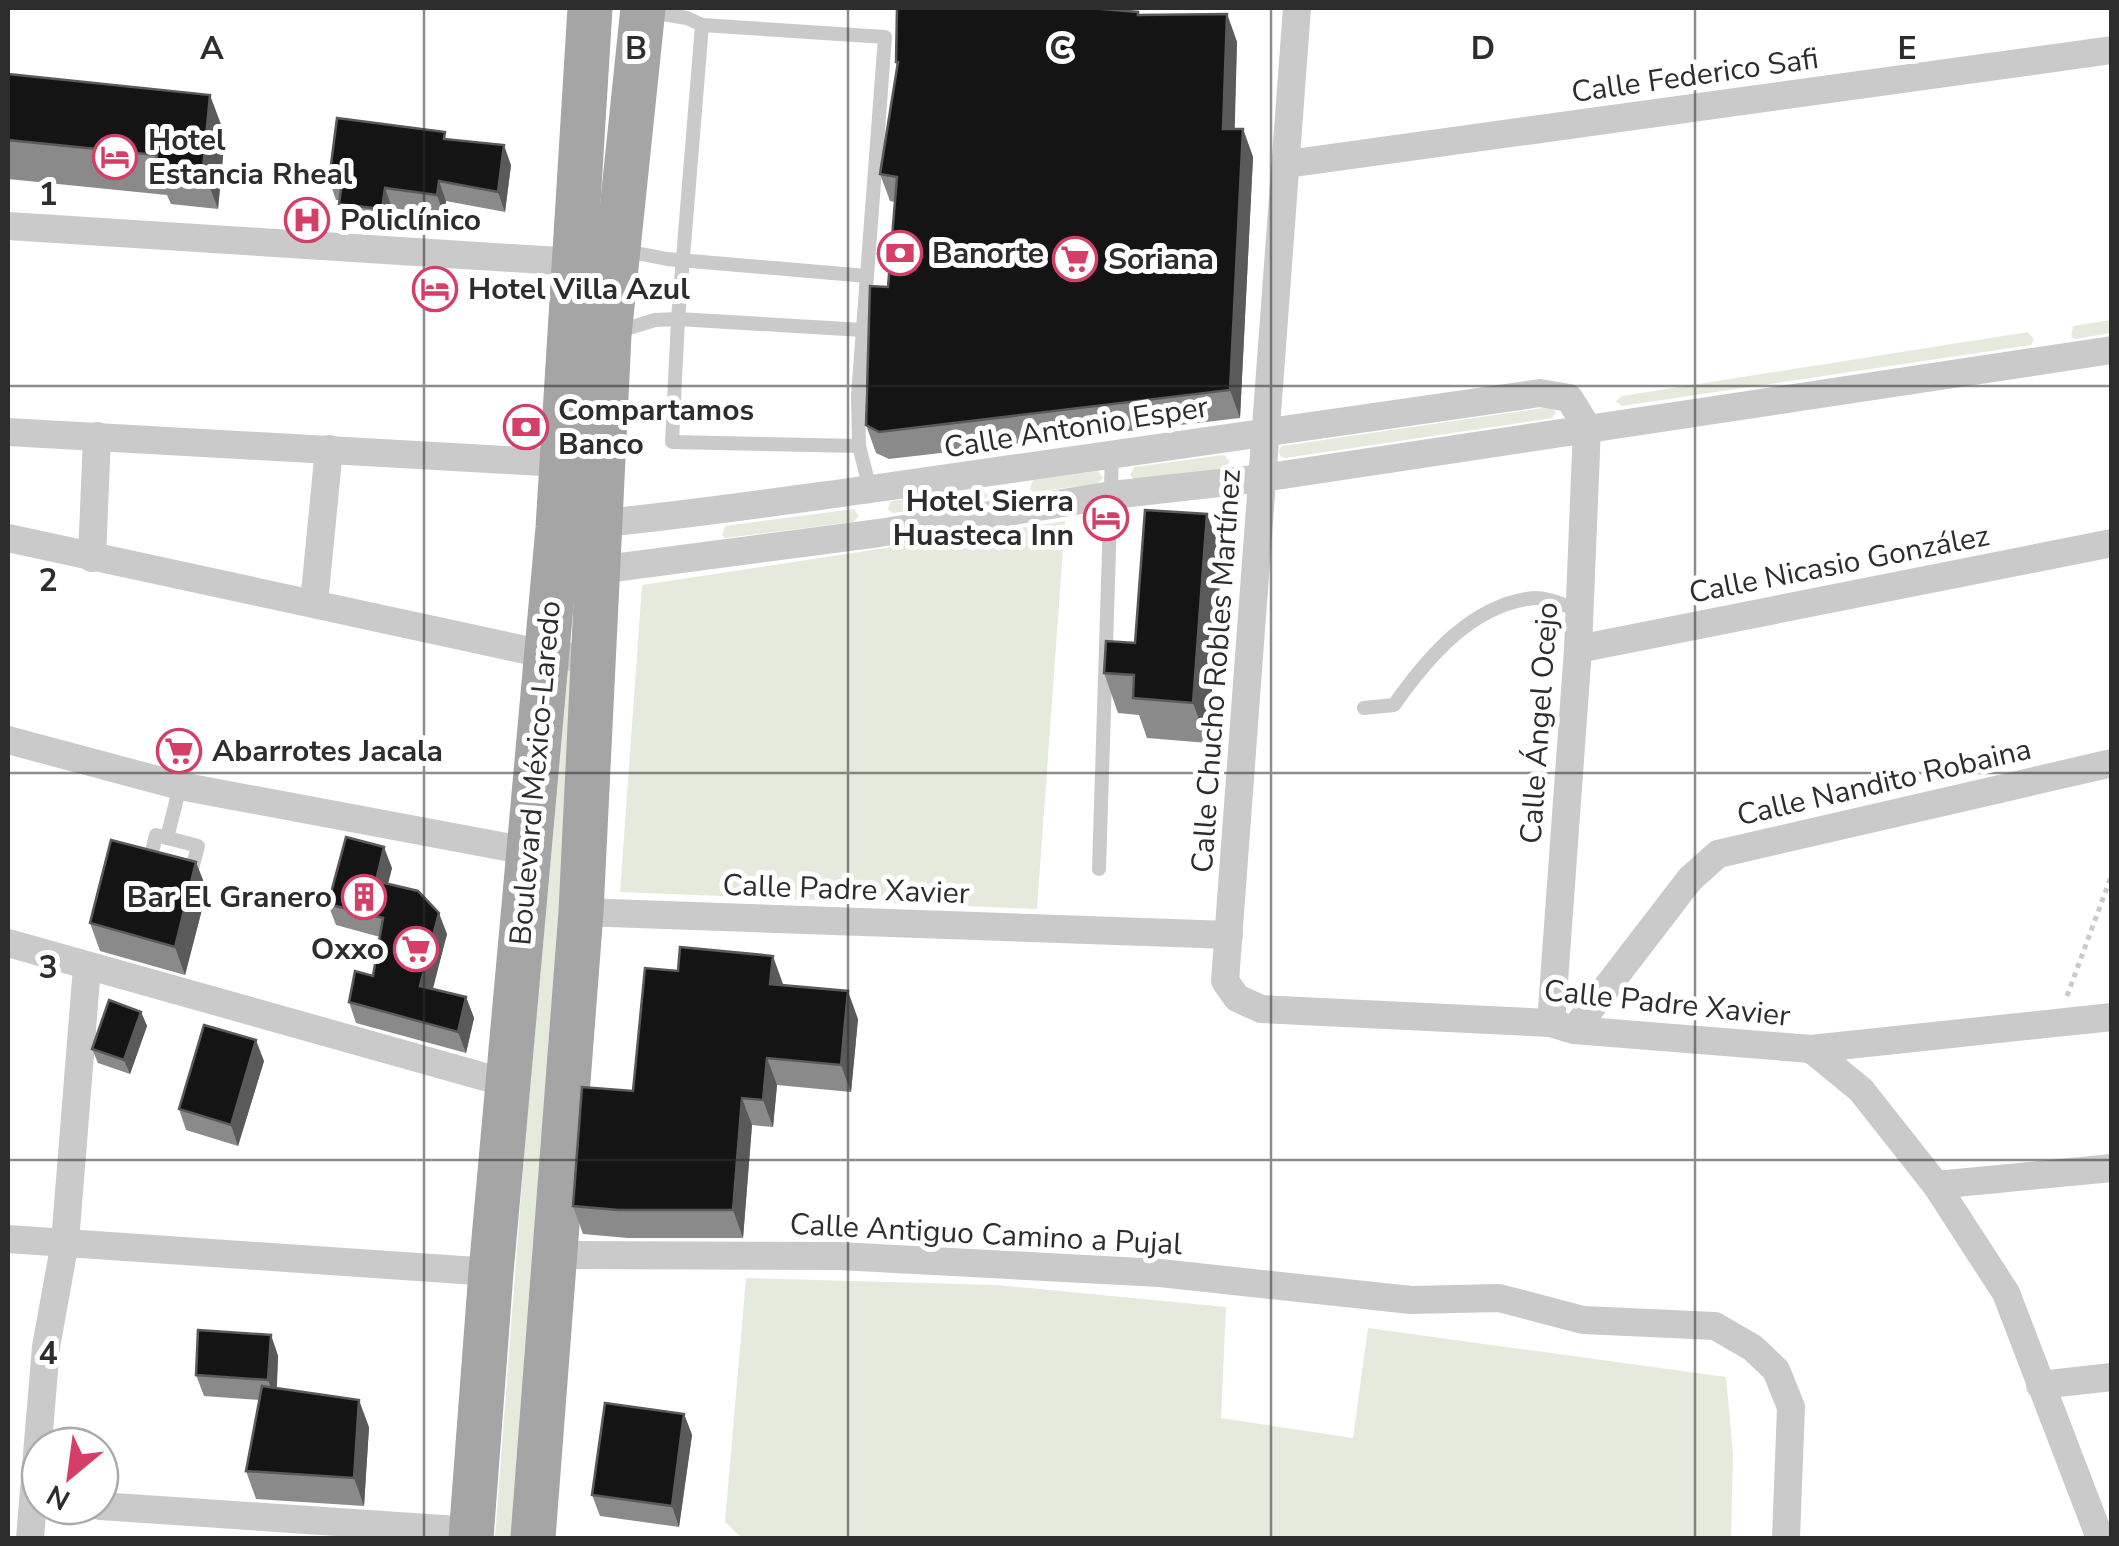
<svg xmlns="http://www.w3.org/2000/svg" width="2119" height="1546" font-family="'Nunito Sans',sans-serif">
  <rect width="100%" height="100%" fill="#fff"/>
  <g fill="#e6eadc">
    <path d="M2111,320v13l-36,6 -4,-3 2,-10z"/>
    <path d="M2028,332l6,7 -3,6 -409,61 -6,-5 6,-5z"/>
    <path d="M1550,407l6,5 -4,6 -267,40 -5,-2 -1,-6 3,-4z"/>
    <path d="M1224,455l6,7 -7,6 -89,11 -4,-4 4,-8z"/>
    <path d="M1098,471l5,7 -6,6 -64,8 -3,-3 3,-9z"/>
    <path d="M982,489l6,7 -7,6 -89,11 -4,-4 3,-8z"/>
    <path d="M854,509l5,7 -6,6 -128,16 -3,-3 3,-9z"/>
    <path d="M1065,521l-28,388 -417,-17 22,-307z"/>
    <path d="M561,667h16l-61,871h-21z"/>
    <path d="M746,1278l251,7 229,22 -5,111 132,20 15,-110 358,49 7,76 -2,85h-989l-17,-16z"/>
  </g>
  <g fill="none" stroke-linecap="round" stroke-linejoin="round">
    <path stroke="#cacaca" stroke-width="5" stroke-dasharray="5 5" stroke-linecap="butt" d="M2067,996l45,-122"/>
    <g stroke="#cacaca" stroke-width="14">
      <path d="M650,12l37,6 15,7"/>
      <path d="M626,251l41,8 200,17"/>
      <path d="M616,332l39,-12 23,-1 185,11"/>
      <path d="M859,446l-187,-4 6,-123 24,-294 183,12 -27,358 1,51 11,43"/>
      <path d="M1364,708l30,-3c33,-47 78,-101 140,-107 13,-1 32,8 45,12"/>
      <path d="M167,838l13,-52"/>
      <path d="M149,864l7,-29 42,11 -8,30"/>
      <path d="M1099,869l13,-414"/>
    </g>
    <g stroke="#cacaca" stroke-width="28">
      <path d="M1297,8l-72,973 12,17 24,11 290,14 23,7 237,19 301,-32"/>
      <path d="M1287,164l825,-114"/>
      <path d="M8,226l566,36"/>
      <path d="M8,432l552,31"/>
      <path d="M584,525c96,-9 191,-23 287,-36 223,-30 446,-65 669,-96l29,5 18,29"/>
      <path d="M8,538l536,116 51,5"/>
      <path d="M92,558l5,-122"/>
      <path d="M583,572l296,-39 233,-38 151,-17 849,-128"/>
      <path d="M314,603l15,-154"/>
      <path d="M1578,649l534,-106"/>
      <path d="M8,740l172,46 347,65"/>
      <path d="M581,912l648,23"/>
      <path d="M8,943l502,141"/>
      <path d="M1551,1023l27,-374 9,-222"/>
      <path d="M1574,1030l116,-151 28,-25 394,-91"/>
      <path d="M1811,1049l50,41 75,95 70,108 94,245"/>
      <path d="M1936,1185l176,-17"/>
      <path d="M8,1239l483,33"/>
      <path d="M556,1255l283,1 321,17 251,27 88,-2 84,22 132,6 38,22 23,22 15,37 -5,131"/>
      <path d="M2040,1385l72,-8"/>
      <path d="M100,1506l372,25"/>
      <path d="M30,1538l16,-191 19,-105 22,-275"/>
    </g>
    <g stroke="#a5a5a5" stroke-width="45">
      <path d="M471,1538l20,-266 67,-744 32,-520"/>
      <path d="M533,1538l48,-626 28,-577 34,-327"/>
    </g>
  </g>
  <g fill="#8a8a8a">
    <path d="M1227,14l10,28 -3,87h9l10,28 -13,261 -351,41 -13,-6 -10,-28 22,-138 7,-85 -5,-1 -10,-27 17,-107 -1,-5 244,-47z"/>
    <path d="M8,74l217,61 -7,74 -47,-5 -4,-9 -159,-16z"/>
    <path d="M448,139l63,26 -6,47 -59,-11 -2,14 -52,-7 -3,21 -42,-6 -8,-19 1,-4h-4l-7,-20z"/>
    <path d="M1222,554l-14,189 -61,-5 -8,-23 -21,-2 -14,-40 31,-30z"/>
    <path d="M392,868l-4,16 59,50 -15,55 34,8 8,21 -8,35 -110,-30 -7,-21 24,-26 7,-39 -44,-12 -8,-21z"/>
    <path d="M207,890l-22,85 -85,-24 -10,-28z"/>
    <path d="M783,985l75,34 -7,73 -74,-7 -4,42 -21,-2 -9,113h-115l-45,-4 -10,-28 60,-115z"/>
    <path d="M141,1012l6,14 -17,48 -32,-11 -6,-14z"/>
    <path d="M264,1061l-26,85 -52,-16 -7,-21z"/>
    <path d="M271,1335l7,21 -1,32 92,39 -5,79 -108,-7 -10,-28 14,-71 -56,-4 -8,-21z"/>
    <path d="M684,1414l8,21 -13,92 -79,-11 -8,-21z"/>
  </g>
  <g fill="#5a5a5a">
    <path d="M1227,14l10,28 -3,115 -11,-28z"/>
    <path d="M210,95l15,40 -7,74 -15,-40z"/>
    <path d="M1243,129l10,28 -13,261 -10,-28z"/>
    <path d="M504,145l7,20 -6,47 -7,-20z"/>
    <path d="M439,181l7,20 -2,14 -7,-20z"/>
    <path d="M385,188l7,20 -3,21 -7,-20z"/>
    <path d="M1207,514l15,40 -14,189 -15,-40z"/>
    <path d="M384,847l8,21 -9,34 -7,-21z"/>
    <path d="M196,862l11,28 -22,85 -10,-28z"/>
    <path d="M439,913l8,21 -19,74 -8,-22z"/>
    <path d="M773,956l10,28h-13z"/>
    <path d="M848,991l10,28 -7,73 -10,-27z"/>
    <path d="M466,997l8,21 -8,35 -8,-21z"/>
    <path d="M141,1012l6,14 -17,48 -6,-14z"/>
    <path d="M256,1040l8,21 -26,85 -7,-21z"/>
    <path d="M767,1058l10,27 -4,42 -10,-27z"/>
    <path d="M742,1098l10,27 -9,113 -10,-28z"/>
    <path d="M271,1335l7,21 -2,45 -8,-21z"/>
    <path d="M359,1400l10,27 -5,79 -10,-28z"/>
    <path d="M684,1414l8,21 -13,92 -7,-21z"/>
  </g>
  <g fill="#141414" stroke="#5a5a5a" stroke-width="2.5">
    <path d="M897,8h193l48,4v3l89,-1 -4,115h20l-13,261 -351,42 -13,-7 4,-139 18,1 9,-110 -17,-3 18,-112h-2z"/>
    <path d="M8,74l202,21 -7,74 -47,-5 1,-9 -149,-15z"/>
    <path d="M337,118l108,14 -1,7 60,6 -6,47 -59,-11 -2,14 -52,-7 -3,21 -43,-5 3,-22 -13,-2z"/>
    <path d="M1145,510l62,4 -14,189 -60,-5 1,-23 -30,-2 2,-32 29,2z"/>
    <path d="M346,837l38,10 -8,34 42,10 21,22 -19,73 46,11 -8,35 -109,-30 6,-31 18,5 10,-58 -55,-14z"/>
    <path d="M111,840l85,22 -21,85 -85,-24z"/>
    <path d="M680,947l93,9 -3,28 78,7 -7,74 -74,-7 -4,42 -21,-2 -9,112h-115l-45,-4 9,-119 51,4 12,-123 33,3z"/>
    <path d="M109,1000l32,12 -17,48 -32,-11z"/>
    <path d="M204,1025l52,15 -25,85 -52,-16z"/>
    <path d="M198,1330l73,5 -3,45 -72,-5z"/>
    <path d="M262,1386l97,14 -5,78 -108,-7z"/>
    <path d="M605,1403l79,11 -12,92 -80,-11z"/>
  </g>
  <path fill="none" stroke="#2d2d2d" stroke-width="2.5" stroke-opacity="0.55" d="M424,8v1530M848,8v1530M1271,8v1530M1695,8v1530M8,386h2104M8,773h2104M8,1160h2104"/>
  <defs>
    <symbol id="hotel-ring" viewBox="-11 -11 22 22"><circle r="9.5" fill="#fff" stroke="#d53e67" stroke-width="1.5"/><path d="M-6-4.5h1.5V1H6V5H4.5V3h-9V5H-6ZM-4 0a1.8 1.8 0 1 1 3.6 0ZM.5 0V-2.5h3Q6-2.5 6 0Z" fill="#d53e67"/></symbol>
    <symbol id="hospital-ring" viewBox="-11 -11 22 22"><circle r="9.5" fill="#fff" stroke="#d53e67" stroke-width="1.5"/><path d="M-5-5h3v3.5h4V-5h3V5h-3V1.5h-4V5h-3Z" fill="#d53e67"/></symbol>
    <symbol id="bank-ring" viewBox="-11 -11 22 22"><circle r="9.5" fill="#fff" stroke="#d53e67" stroke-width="1.5"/><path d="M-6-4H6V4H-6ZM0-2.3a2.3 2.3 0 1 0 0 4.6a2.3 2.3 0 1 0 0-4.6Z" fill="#d53e67"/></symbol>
    <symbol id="supermarket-ring" viewBox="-11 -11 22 22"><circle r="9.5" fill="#fff" stroke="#d53e67" stroke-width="1.5"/><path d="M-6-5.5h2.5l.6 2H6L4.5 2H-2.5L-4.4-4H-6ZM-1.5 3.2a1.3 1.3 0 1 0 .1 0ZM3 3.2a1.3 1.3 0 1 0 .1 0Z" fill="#d53e67"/></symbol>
    <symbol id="building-ring" viewBox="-11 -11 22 22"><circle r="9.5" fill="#fff" stroke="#d53e67" stroke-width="1.5"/><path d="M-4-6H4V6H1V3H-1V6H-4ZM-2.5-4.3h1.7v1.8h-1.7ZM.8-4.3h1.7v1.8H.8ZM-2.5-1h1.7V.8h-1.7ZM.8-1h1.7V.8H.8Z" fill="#d53e67"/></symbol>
  </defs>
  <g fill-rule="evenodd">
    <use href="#hotel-ring" x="90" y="132" width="50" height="50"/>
    <use href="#hospital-ring" x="282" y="195" width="50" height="50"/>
    <use href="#bank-ring" x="875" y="228" width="50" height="50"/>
    <use href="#supermarket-ring" x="1050" y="234" width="50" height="50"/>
    <use href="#hotel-ring" x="410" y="264" width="50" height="50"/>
    <use href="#bank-ring" x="501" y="402" width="50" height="50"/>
    <use href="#hotel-ring" x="1081" y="493" width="50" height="50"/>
    <use href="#supermarket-ring" x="154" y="726" width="50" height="50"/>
    <use href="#building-ring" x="339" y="872" width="50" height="50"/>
    <use href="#supermarket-ring" x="391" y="924" width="50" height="50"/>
  </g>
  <g text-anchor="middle" stroke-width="10" stroke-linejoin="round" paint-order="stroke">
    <g font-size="30" fill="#2d2d2d" stroke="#fff">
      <text transform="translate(1695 75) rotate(-8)" y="10">Calle Federico Safi</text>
      <text transform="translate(1076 427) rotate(-9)" y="10">Calle Antonio Esper</text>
      <text transform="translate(1839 564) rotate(-11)" y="10">Calle Nicasio González</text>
      <text transform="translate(1216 671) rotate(-86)" y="10">Calle Chucho Robles Martínez</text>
      <text transform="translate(1539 723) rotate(-86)" y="10">Calle Ángel Ocejo</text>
      <text transform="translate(535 773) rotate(-85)" y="10">Boulevard México-Laredo</text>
      <text transform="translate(1884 782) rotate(-13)" y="10">Calle Nandito Robaina</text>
      <text transform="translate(846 889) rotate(2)" y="10">Calle Padre Xavier</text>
      <text transform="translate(1667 1003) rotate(6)" y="10">Calle Padre Xavier</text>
      <text transform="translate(986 1234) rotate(3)" y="10">Calle Antiguo Camino a Pujal</text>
    </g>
    <g font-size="30" font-weight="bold" fill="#2d2d2d" stroke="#fff" text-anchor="start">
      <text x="148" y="150">Hotel<tspan x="148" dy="34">Estancia Rheal</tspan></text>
      <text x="340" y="230">Policlínico</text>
      <text x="932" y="263">Banorte</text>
      <text x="1108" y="269">Soriana</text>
      <text x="468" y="299">Hotel Villa Azul</text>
      <text x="558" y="420">Compartamos<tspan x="558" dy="34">Banco</tspan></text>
      <text x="1074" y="511" text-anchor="end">Hotel Sierra<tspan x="1074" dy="34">Huasteca Inn</tspan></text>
      <text x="212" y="761">Abarrotes Jacala</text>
      <text x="332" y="907" text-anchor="end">Bar El Granero</text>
      <text x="384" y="959" text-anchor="end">Oxxo</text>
    </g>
  </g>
  <g font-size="32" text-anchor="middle" font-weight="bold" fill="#2d2d2d" stroke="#fff" stroke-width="10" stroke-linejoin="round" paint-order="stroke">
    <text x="212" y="59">A</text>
    <text x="636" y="59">B</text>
    <text x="1060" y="59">C</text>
    <text x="1483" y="59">D</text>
    <text x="1907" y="59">E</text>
    <text x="48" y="205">1</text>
    <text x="48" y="591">2</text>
    <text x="48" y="978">3</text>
    <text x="48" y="1364">4</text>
  </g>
  <rect width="2119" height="1546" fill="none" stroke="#2d2d2d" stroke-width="20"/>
  <g transform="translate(70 1476) rotate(209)"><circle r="48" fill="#ffffff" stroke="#ababab" stroke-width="2.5"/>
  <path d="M0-8L18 38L0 25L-18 38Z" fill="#d53e67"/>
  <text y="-15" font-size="28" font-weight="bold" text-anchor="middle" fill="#2d2d2d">N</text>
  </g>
</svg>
